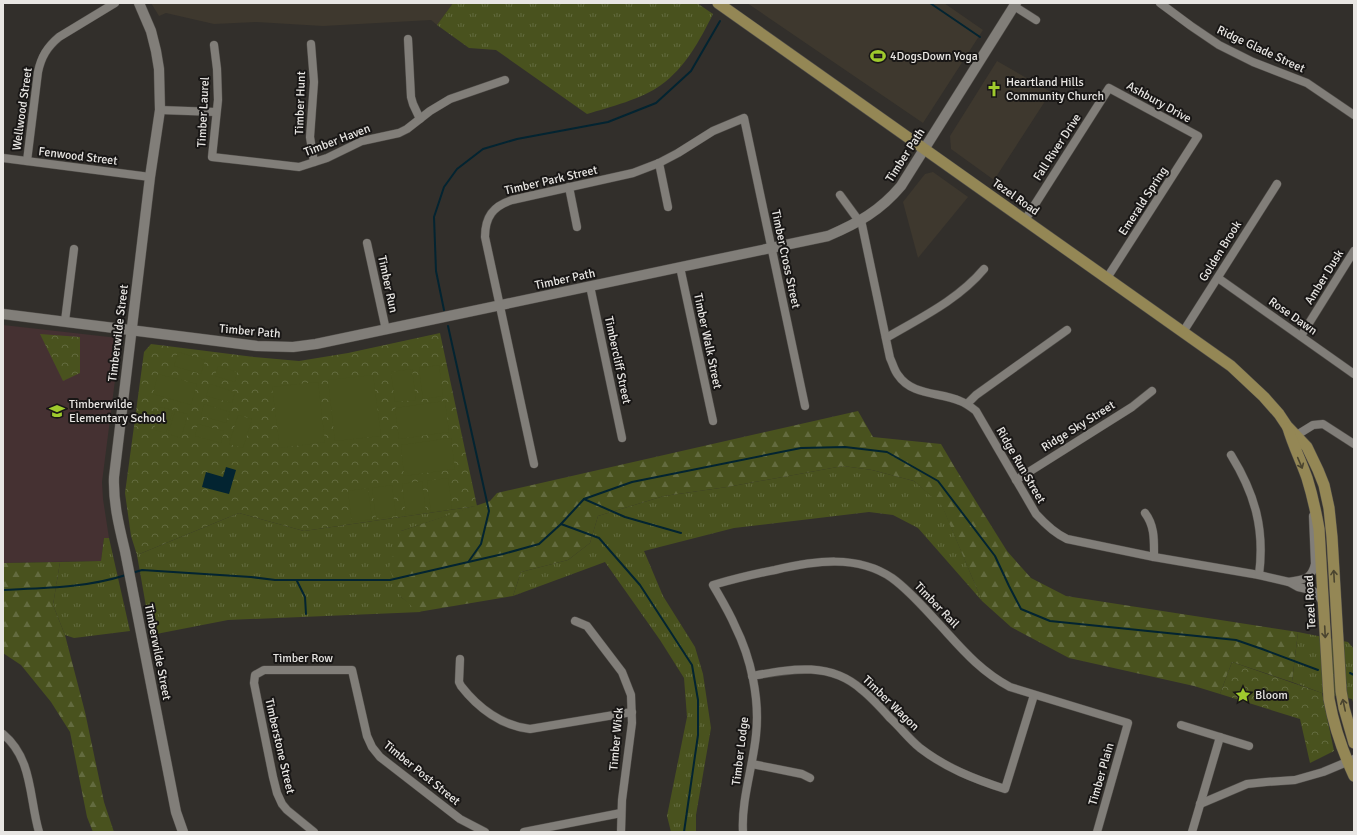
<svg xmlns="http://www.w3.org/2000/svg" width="1357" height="835" font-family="Signika,sans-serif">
  <defs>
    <pattern id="grass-tufts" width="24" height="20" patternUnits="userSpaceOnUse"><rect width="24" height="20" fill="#49521e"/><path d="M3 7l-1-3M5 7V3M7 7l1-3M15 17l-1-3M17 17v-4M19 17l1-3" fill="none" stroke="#636b3f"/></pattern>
    <pattern id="forest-firs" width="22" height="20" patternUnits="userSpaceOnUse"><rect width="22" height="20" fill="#49521e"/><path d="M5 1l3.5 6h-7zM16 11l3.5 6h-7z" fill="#636b3f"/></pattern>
    <pattern id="park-crowns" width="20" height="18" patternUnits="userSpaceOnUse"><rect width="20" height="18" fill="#49521e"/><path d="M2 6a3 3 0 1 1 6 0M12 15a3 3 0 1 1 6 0" fill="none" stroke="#636b3f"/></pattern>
  </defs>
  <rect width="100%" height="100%" fill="#322f2b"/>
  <g fill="#3e382e">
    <path d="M151,3h302l-16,22 -6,-5 -108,6 -67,-4 -42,2 -48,-11 -7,3z"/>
    <path d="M747,3h197l39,27 -60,93z"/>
    <path d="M997,61l54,31 -57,88 -43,-31 -1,-13z"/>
    <path d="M933,172l35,25 -50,61 -15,-56 22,-28z"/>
  </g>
  <path fill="#453132" d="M3,325l115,13 2,3 -18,141 1,17 6,39h-5l-3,23 -98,2z"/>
  <g fill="url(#grass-tufts)">
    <path d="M453,3h244l16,11c-13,26 -28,54 -52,71 -19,14 -51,22 -74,29l-91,-64 -27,-2 -32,-23z"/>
    <path d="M843,466l29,4 42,11 28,24 40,96 -64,-73 -25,-13 -24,-3 -135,16 -90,23 19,45 32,51 8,27 8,54 -15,87v17h-25l-4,-16 20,-99 -3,-39 -24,-38 -55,-78 -92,34 8,-24 47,-12 22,-17 8,-27 66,-20 63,-9z"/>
    <path d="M477,506l-76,25v66l20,15 -193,8 -77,15 -14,-80 102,-42 65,18z"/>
    <path d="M104,538h5l21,93 -56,7 -9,-3 -12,-30 7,-43 41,-1z"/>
    <path d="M1298,632l50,10 6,7v56l-2,-6 -30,-6 -30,-11z"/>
  </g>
  <g fill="url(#forest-firs)">
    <path d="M858,411l15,26 68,7 16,27 50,80 24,27 35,18 232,36 -6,50 -60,-20 -12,32 -26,-8 -125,-28 -58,-31 -29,-26 -40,-95 -28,-25 -42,-11 -29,-4 -116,21 -63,9 -66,20 -8,27 -22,17 -47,12 -8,24 -95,16 -17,-15 -12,-29 12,-37 89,-30 7,-8z"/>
    <path d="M60,562l-7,43 12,30 20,77 19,90 10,30h-21l-6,-15 -17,-85 -19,-30 -30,-37 -18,-12v-90z"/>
  </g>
  <g fill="url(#park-crowns)">
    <path d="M440,333l37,173 -173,25 -65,-18 -102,42 -6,-19 -6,-43 19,-141 7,-8 103,13 45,4 49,-8z"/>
    <path d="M40,334l40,3v36l-17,8z"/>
    <path d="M1232,662l90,31 12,58 -24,12 -10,-44 -80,-25z"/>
  </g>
  <g fill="#49521e">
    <path d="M178,352l27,8 -4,14 -27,-8z"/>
    <path d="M439,365l4,31 -20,3 -4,-31z"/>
    <path d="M218,366l19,6 -2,10 -20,-6z"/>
    <path d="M412,369l4,31 -21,2 -4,-30z"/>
    <path d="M158,374l39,10 -6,21 -38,-11z"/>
    <path d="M373,375l8,61 -46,5 -7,-61z"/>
    <path d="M318,382l7,60 -45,6 -8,-61z"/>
    <path d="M210,384l25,8 -3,11 -26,-7z"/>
    <path d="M445,401l4,31 -50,7 -4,-31z"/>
    <path d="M204,404l26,8 -4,11 -25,-7z"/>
    <path d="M160,407l13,3 -7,23 -12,-3z"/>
    <path d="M175,411l13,3 -7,24 -13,-4z"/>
    <path d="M238,415l14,4 -9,29 -14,-4z"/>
    <path d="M198,424l26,7 -3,12 -26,-7z"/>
    <path d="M451,438l4,31 -51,7 -3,-31z"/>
    <path d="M448,478l4,31 -21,3 -4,-31z"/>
    <path d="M422,481l4,31 -20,3 -4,-31z"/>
    <path d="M392,485l4,31 -20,2 -4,-30z"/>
    <path d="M368,488l4,31 -20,3 -4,-31z"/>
  </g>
  <path fill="#032431" d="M226,467l10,3 -7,24 -27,-7 4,-15 17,5z"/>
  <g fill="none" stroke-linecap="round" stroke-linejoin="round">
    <g stroke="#032431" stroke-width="2">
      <path d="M930,3l50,34"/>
      <path d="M444,310l-8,-39 -2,-54 10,-30 13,-18 26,-20 34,-10 91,-17 48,-19 35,-32 29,-50"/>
      <path d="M448,326l41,185 -8,33 -12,17"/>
      <path d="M584,499l41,18 56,16"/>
      <path d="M561,524l38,14 41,47 52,80 6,35v35l-14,97"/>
      <path d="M132,573l10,-3 109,7 24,3h115l113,-26 36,-10 22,-20 23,-25 48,-17 169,-34 44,-1 42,5 51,29 57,75 14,30 12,23 29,12 186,19 26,9 56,21"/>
      <path d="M297,581l8,16 1,17"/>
      <path d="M3,590c42,-2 82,-2 123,-15"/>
      <path d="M1350,673l4,2"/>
    </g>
    <defs>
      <g id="minor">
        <path d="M1160,3l31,23 28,19 34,17 54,21 47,32"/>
        <path d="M1014,6l22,14"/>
        <path d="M408,39l3,58 2,7 7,15"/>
        <path d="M311,44l3,38 -4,55 4,25"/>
        <path d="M214,45l3,24 1,31 -6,57 87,10 28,-9 35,-17 37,-8 8,-4 23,-18 20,-12 55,-19"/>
        <path d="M160,110l56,2"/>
        <path d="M3,158l147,19"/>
        <path d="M27,161l11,-89c3,-15 9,-25 21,-35l56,-34"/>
        <path d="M659,163l9,44"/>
        <path d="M569,187l8,40"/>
        <path d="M840,195l19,26"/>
        <path d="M861,220l29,138c3,6 4,12 8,17 14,21 42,17 62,26 6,2 11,6 16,10l60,103c9,10 18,19 31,25l87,18 105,18 30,7 9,5 13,3 6,3 6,10"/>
        <path d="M1025,220l84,-132 89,48 -91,142"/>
        <path d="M367,243l19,87"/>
        <path d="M680,267l33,154"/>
        <path d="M1218,278l136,96"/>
        <path d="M590,286l32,152"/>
        <path d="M65,321l9,-72"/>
        <path d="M1183,332l94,-148"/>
        <path d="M1301,336l53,-85"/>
        <path d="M886,338c34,-20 72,-38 98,-69"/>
        <path d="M967,404l9,-9 91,-65"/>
        <path d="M1292,438l21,-13 10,-1 31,20"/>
        <path d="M1231,455c24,39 34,74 28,120"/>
        <path d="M534,464l-49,-227c0,-20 8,-31 27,-37l121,-27 26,-10 19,-10 35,-22 31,-13 61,288"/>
        <path d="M1016,480l116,-73 20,-16"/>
        <path d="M1145,513c10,13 9,28 9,44"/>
        <path d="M1289,582c15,-3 22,-2 26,-18l-2,-48"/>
        <path d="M575,621l12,5 35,46 9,23 1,28 -10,77 -1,32"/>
        <path d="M460,659l-1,23 2,4c17,22 41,40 69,43l102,-17"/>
        <path d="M752,676c39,-7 78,-15 110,14 10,8 19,18 28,28 10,9 19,21 30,30 26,20 54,31 85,41l29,-94"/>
        <path d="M1181,725l68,21"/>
        <path d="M3,734c30,25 26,64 36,98"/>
        <path d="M752,764l50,10 8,4"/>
        <path d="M1200,804l47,-20 19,-2 29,-2 28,-8 31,-13"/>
        <path d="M314,832l-27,-22 -5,-6 -5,-11 -4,-16 -19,-94 1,-8 9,-5h88l15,66 5,11 8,10 80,62 25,13"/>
        <path d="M524,832l97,-19"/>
        <path d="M743,832c-2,-31 10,-66 13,-97 4,-36 -5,-77 -21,-109 -6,-14 -14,-27 -22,-41 21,-6 41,-11 62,-15 39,-9 82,-16 117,8 18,13 33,31 48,47 22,24 40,46 70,62l118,36 -31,109"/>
        <path d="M1192,832l28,-95"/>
      </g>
      <g id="tertiary">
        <path d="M139,3l12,28 5,20 3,18 1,41 -10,67 -36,300c-1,25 5,49 11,74l51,261 7,20"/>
        <path d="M3,314l254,32 36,1 23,-3 512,-108c30,-13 52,-25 73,-50l115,-183"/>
      </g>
      <g id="secondary">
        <path d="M718,3l513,363 33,31 15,17 8,12 20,21 11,23 6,15 5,23 3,29 9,154 3,17 10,35"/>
        <path d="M1288,428c5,17 13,33 19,50 5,16 9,34 12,51l10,170c5,28 13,51 25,77"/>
      </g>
    </defs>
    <use href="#minor" stroke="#504d49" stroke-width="9"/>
    <use href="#tertiary" stroke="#504d49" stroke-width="11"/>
    <use href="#secondary" stroke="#504d49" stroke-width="12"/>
    <use href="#minor" stroke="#817e79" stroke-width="8"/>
    <use href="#tertiary" stroke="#817e79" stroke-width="10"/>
    <use href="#secondary" stroke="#948755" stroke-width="11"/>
  </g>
  <defs><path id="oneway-shaft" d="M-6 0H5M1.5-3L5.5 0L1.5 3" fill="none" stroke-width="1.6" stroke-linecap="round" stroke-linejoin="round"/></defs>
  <g stroke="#4a442f">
    <use href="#oneway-shaft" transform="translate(1300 463) rotate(67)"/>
    <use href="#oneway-shaft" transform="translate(1334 576) rotate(-93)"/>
    <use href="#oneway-shaft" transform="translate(1325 632) rotate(87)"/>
    <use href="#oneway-shaft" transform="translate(1344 705) rotate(-102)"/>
  </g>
  <defs>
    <symbol id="stadium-bare" viewBox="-9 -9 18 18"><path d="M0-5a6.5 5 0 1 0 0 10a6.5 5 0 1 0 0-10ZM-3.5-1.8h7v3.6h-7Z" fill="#9fca2d" stroke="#191716" stroke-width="2.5" paint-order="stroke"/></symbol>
    <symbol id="church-bare" viewBox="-9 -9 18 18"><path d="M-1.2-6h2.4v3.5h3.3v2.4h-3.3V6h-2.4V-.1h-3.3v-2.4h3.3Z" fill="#9fca2d" stroke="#191716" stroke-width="2.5" paint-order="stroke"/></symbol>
    <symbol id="school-bare" viewBox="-9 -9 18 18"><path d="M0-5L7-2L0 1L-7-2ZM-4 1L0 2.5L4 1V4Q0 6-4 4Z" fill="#9fca2d" stroke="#191716" stroke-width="2.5" paint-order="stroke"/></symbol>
    <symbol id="sight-bare" viewBox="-9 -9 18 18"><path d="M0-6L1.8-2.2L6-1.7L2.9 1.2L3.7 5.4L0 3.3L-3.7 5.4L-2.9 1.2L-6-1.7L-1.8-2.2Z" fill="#9fca2d" stroke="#191716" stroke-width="2.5" paint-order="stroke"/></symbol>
  </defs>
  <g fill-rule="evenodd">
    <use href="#stadium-bare" x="867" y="45" width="22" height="22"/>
    <use href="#church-bare" x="983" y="78" width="22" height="22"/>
    <use href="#school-bare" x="46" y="400" width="22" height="22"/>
    <use href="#sight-bare" x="1232" y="684" width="22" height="22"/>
  </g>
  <g text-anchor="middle" stroke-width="4" stroke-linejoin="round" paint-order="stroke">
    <g font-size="12" fill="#e8e6e3" stroke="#191716">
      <text transform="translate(1261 49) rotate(25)" y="4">Ridge Glade Street</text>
      <text transform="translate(1159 102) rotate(29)" y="4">Ashbury Drive</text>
      <text transform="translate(300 103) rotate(-88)" y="4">Timber Hunt</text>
      <text transform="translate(22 109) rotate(-82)" y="4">Wellwood Street</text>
      <text transform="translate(203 112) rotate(-87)" y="4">Timber Laurel</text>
      <text transform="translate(337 140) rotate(-21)" y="4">Timber Haven</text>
      <text transform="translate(1057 147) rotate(-57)" y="4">Fall River Drive</text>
      <text transform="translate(905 155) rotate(-57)" y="4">Timber Path</text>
      <text transform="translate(78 156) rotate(7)" y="4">Fenwood Street</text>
      <text transform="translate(551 180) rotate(-13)" y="4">Timber Park Street</text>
      <text transform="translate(1016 197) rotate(35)" y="4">Tezel Road</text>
      <text transform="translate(1143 201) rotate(-57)" y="4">Emerald Spring</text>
      <text transform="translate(1220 251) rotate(-58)" y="4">Golden Brook</text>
      <text transform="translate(786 259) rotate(78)" y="4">Timber Cross Street</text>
      <text transform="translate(1324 277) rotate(-58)" y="4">Amber Dusk</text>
      <text transform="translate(565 279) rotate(-12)" y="4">Timber Path</text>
      <text transform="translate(388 284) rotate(78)" y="4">Timber Run</text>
      <text transform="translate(1293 316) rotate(35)" y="4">Rose Dawn</text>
      <text transform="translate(250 331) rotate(5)" y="4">Timber Path</text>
      <text transform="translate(118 333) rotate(-83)" y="4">Timberwilde Street</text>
      <text transform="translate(708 341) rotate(78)" y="4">Timber Walk Street</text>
      <text transform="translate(618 360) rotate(78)" y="4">Timbercliff Street</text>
      <text transform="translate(1078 426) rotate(-32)" y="4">Ridge Sky Street</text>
      <text transform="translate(1021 465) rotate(60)" y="4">Ridge Run Street</text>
      <text transform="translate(1310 602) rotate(-93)" y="4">Tezel Road</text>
      <text transform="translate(937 605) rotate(46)" y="4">Timber Rail</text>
      <text transform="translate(158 652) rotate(79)" y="4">Timberwilde Street</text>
      <text x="303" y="662">Timber Row</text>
      <text transform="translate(891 703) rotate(44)" y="4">Timber Wagon</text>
      <text transform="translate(616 739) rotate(-85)" y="4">Timber Wick</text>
      <text transform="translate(280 746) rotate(77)" y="4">Timberstone Street</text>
      <text transform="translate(740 751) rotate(-83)" y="4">Timber Lodge</text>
      <text transform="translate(422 773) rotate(39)" y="4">Timber Post Street</text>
      <text transform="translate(1101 774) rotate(-74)" y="4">Timber Plain</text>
    </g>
    <g font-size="12" fill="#e8e6e3" stroke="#191716" text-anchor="start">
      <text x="890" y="60">4DogsDown Yoga</text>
      <text x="1006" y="86">Heartland Hills<tspan x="1006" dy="14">Community Church</tspan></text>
      <text x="69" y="408">Timberwilde<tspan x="69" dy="14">Elementary School</tspan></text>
      <text x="1255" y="699">Bloom</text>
    </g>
  </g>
  <rect width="1357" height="835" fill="none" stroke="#e8e6e3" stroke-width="8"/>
</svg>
